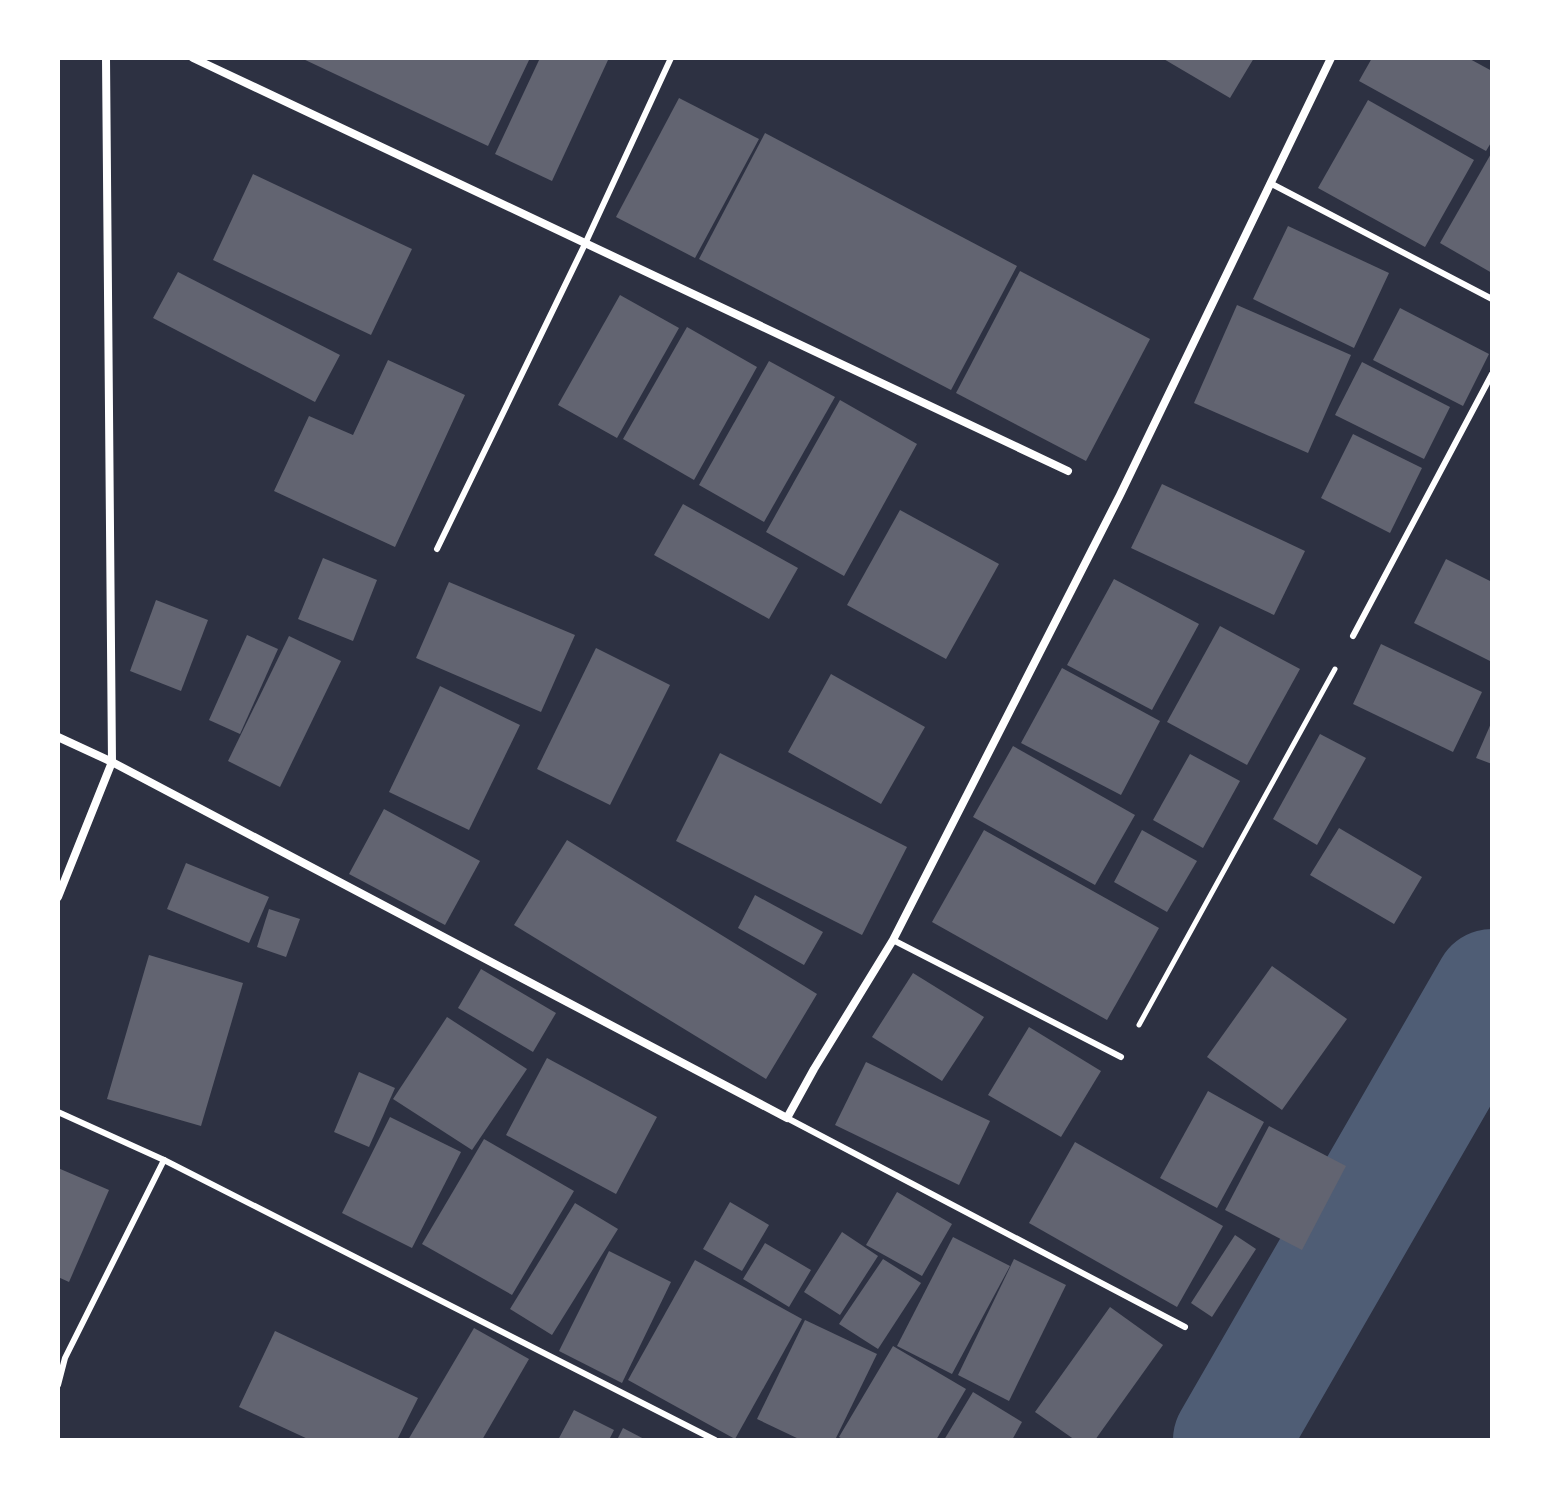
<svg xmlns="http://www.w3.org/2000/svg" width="1550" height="1498" font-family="'Open Sans',sans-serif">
  <rect width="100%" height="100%" fill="#2d3142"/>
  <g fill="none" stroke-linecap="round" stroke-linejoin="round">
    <path stroke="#4f5d75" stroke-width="116" d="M1231,1440l261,-453"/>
  </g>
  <g fill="#626471">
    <path d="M301,58h229l-42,88z"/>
    <path d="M540,58h64l4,2 -56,121 -57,-27z"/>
    <path d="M1162,58h92l-24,40z"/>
    <path d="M1372,58h96l24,13v70l-6,10 -127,-70z"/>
    <path d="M679,98l80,41 -64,119 -79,-41z"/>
    <path d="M1368,100l106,60 -49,87 -107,-59z"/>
    <path d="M765,133l252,133 -66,124 -252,-131z"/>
    <path d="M1492,152v121l-52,-30z"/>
    <path d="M253,174l159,75 -41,86 -158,-75z"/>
    <path d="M1288,226l101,47 -35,75 -101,-49z"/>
    <path d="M1020,271l130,68 -64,122 -130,-68z"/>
    <path d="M178,272l162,83 -25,47 -162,-84z"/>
    <path d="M620,295l59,33 -62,110 -59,-33z"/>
    <path d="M1237,305l114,50 -43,98 -114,-50z"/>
    <path d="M1400,308l89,46 -26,52 -90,-46z"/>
    <path d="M687,327l70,40 -63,113 -71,-41z"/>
    <path d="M388,360l77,35 -70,152 -121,-56 35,-75 44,19z"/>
    <path d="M769,361l66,36 -71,125 -65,-37z"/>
    <path d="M1362,362l88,45 -26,52 -89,-44z"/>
    <path d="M840,400l77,44 -73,132 -78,-44z"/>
    <path d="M1353,434l69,34 -32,65 -69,-35z"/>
    <path d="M1162,484l143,67 -31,64 -143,-67z"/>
    <path d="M683,504l115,64 -29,51 -115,-64z"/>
    <path d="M900,510l99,54 -53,95 -99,-54z"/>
    <path d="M323,558l54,22 -24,61 -55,-22z"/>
    <path d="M1446,559l46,23v80l-78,-39z"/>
    <path d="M1114,579l85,45 -47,86 -85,-45z"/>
    <path d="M449,582l126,53 -34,77 -125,-54z"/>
    <path d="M156,600l52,20 -27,71 -51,-20z"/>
    <path d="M1220,626l80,43 -53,96 -80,-43z"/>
    <path d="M247,635l31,14 -38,85 -31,-14z"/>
    <path d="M289,636l52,25 -61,126 -52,-26z"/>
    <path d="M1381,644l101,48 -29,60 -100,-48z"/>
    <path d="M596,648l74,37 -60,120 -73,-36z"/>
    <path d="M1062,668l98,53 -39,74 -100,-52z"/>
    <path d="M831,674l94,53 -44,77 -93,-52z"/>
    <path d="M440,686l80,39 -51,105 -80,-38z"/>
    <path d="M1492,721v43l-16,-6z"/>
    <path d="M1320,734l46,24 -49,87 -44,-26z"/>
    <path d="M1013,746l122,69 -40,70 -122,-68z"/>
    <path d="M720,753l187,94 -45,88 -186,-94z"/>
    <path d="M1190,754l50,27 -37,67 -50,-28z"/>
    <path d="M384,809l96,52 -35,64 -96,-51z"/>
    <path d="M1339,828l83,49 -28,47 -84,-49z"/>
    <path d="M984,830l175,98 -52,92 -175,-98z"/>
    <path d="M1142,830l55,31 -30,51 -53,-30z"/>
    <path d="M567,840l250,154 -51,85 -252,-154z"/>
    <path d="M186,863l83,34 -20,46 -82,-34z"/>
    <path d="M755,895l68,37 -19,33 -66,-37z"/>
    <path d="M269,909l31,10 -14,38 -29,-10z"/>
    <path d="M149,955l94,28 -42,143 -94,-27z"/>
    <path d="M1272,966l75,53 -65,91 -75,-53z"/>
    <path d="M481,969l75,44 -23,39 -75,-44z"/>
    <path d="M913,973l71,44 -42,64 -70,-44z"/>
    <path d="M447,1017l80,52 -55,81 -79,-51z"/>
    <path d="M1029,1027l72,44 -40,66 -73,-42z"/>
    <path d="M547,1058l110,59 -41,77 -110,-59z"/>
    <path d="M866,1062l124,59 -31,64 -124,-60z"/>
    <path d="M359,1072l36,16 -26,59 -35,-15z"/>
    <path d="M1208,1091l56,31 -47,86 -57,-30z"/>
    <path d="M390,1117l71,35 -49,96 -70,-35z"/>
    <path d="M1269,1126l77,40 -44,84 -77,-40z"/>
    <path d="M484,1139l90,52 -62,104 -90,-51z"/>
    <path d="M1075,1142l148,84 -46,81 -148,-84z"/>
    <path d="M58,1168l51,22 -40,92 -11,-5z"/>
    <path d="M897,1192l55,32 -30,52 -56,-31z"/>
    <path d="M730,1202l39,23 -27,46 -39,-22z"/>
    <path d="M575,1203l43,26 -66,106 -42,-26z"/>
    <path d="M842,1232l36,24 -38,59 -36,-23z"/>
    <path d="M1235,1235l21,14 -44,68 -21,-14z"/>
    <path d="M953,1237l57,29 -58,108 -55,-28z"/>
    <path d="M765,1243l46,27 -22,37 -46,-28z"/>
    <path d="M609,1251l62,31 -49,101 -63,-32z"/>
    <path d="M883,1259l38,24 -43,66 -39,-25z"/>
    <path d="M1014,1259l52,26 -57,116 -51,-26z"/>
    <path d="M695,1260l107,59 -67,120 -107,-59z"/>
    <path d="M1110,1307l53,38 -68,95h-20l-40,-28z"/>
    <path d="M805,1320l72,34 -42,86h-34l-44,-21z"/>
    <path d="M474,1328l55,31 -47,81h-74z"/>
    <path d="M275,1331l143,67 -21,42h-87l-71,-33z"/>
    <path d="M893,1346l73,43 -30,51h-92l-5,-3z"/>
    <path d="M973,1392l49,30 -10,18h-68z"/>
    <path d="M574,1410l40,20 -5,10h-51z"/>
    <path d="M623,1428l23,12h-29z"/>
  </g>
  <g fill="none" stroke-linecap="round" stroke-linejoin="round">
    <path stroke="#fff" stroke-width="5" d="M1139,1025l196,-356"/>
    <g stroke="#fff" stroke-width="6">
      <path d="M1270,183l222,116"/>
      <path d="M437,549l148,-305 86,-186"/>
      <path d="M1353,636l139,-262"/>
      <path d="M893,940l228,117"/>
      <path d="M58,1112l106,48 551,280"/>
      <path d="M787,1118l398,209"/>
      <path d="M58,1385l7,-27 99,-198"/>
    </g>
    <g stroke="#fff" stroke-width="8">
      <path d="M193,58l875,413"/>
      <path d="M58,737l54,25 675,356 27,-49 79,-129 227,-445 211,-437"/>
      <path d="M58,897l54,-135 -6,-704"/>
    </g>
  </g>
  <rect width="1550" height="1498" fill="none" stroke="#ffffff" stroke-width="120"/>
</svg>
